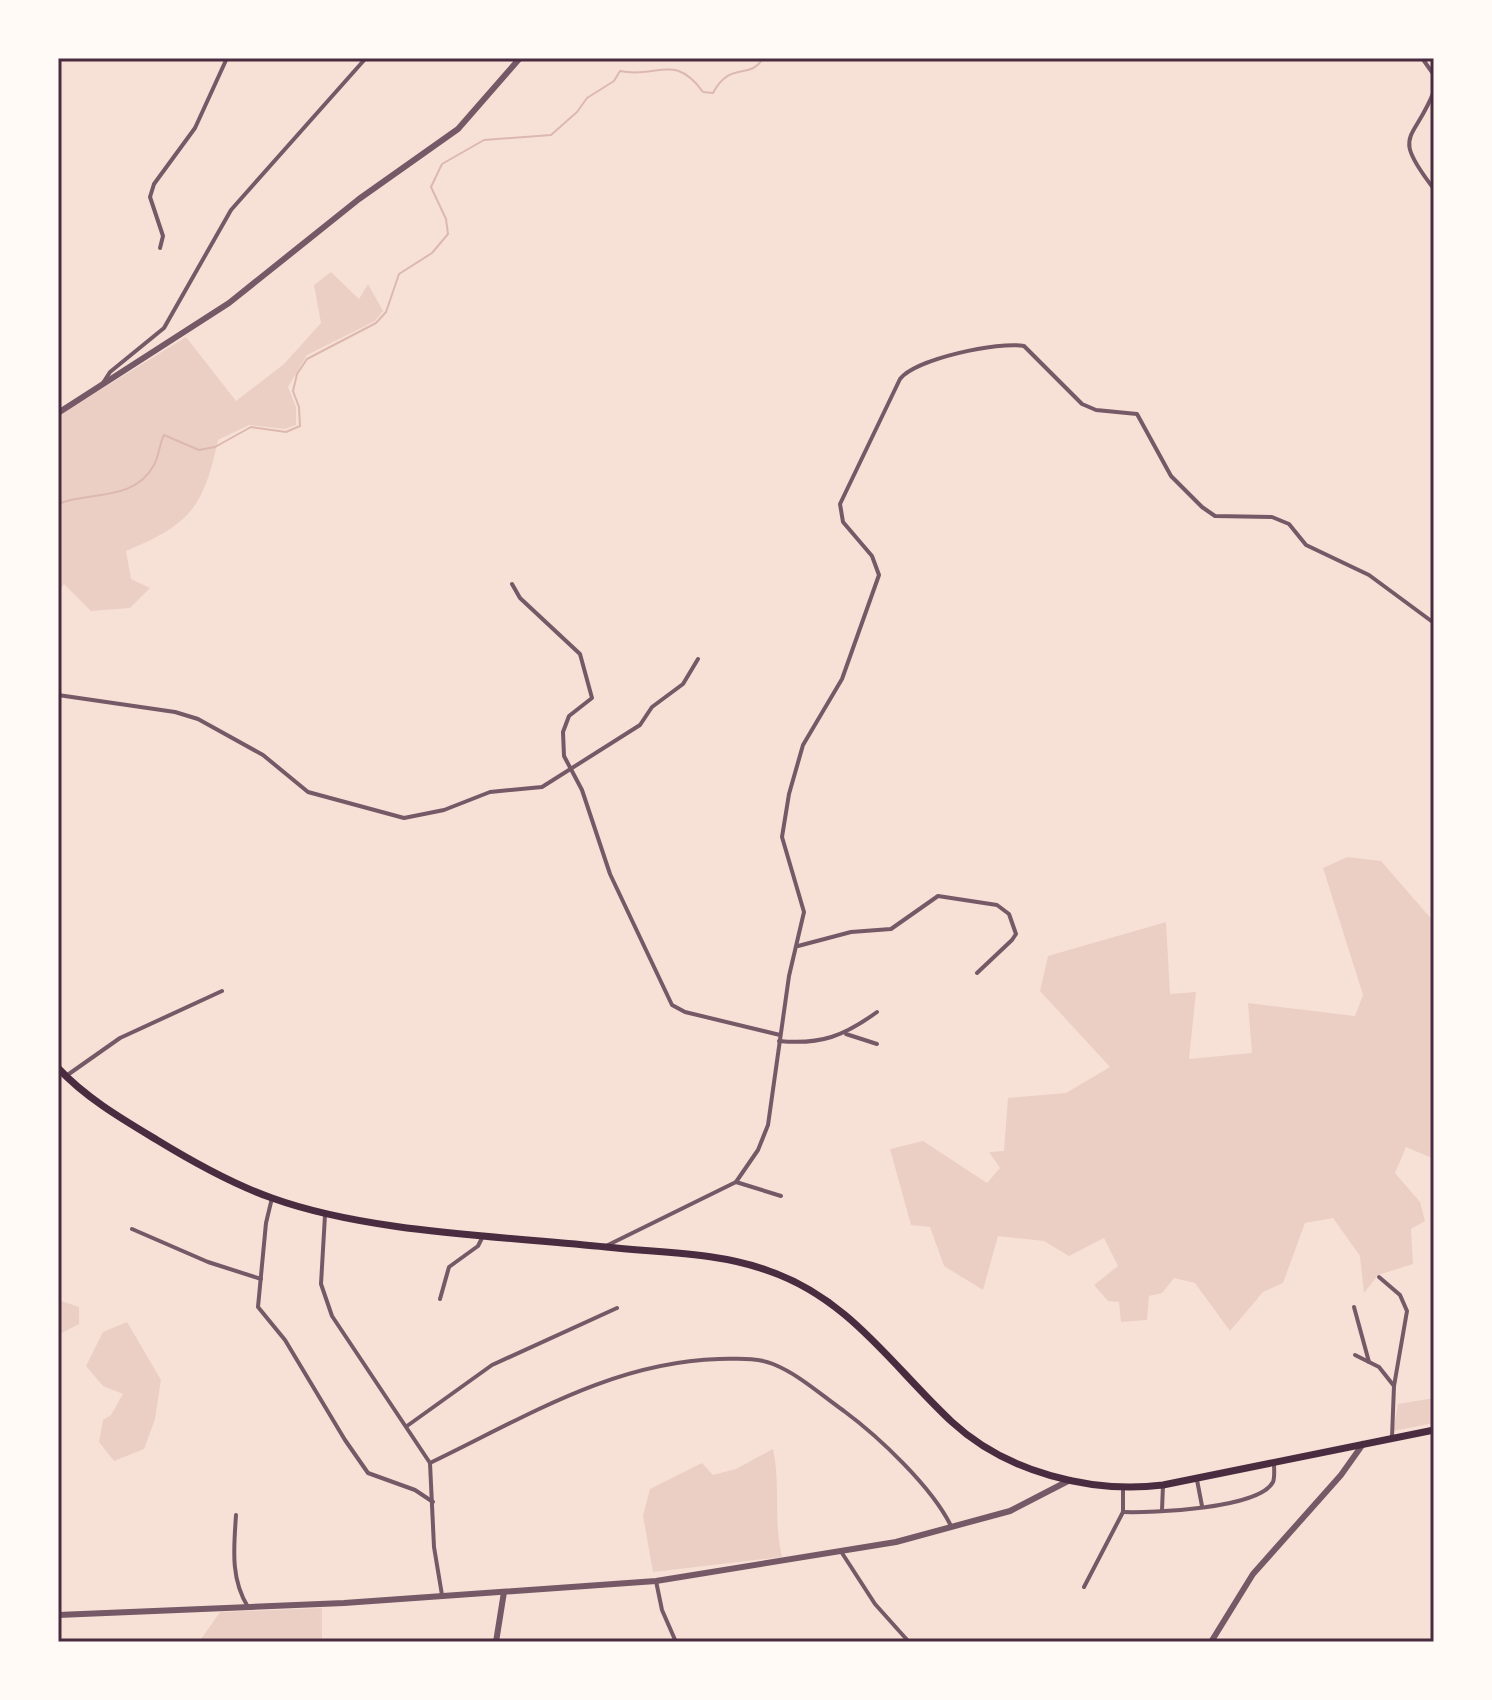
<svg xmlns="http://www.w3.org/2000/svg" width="1492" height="1700" font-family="'Source Sans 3',sans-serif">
  <rect width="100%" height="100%" fill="#f7e1d7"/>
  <g fill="#ebcfc5">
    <path d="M331,272l28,27 9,-15 15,27 -8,10 -68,34 -19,32 8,20v18l-11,4 -36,-4 -31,15c-15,69 -28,84 -92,111l5,28 19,9 -20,20 -39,3 -27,-27 -6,8v-176l128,-79 50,64 48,-37 37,-41 -7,-38z"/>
    <path d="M1347,857l34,4 53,61v237l-28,-12 -11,26 25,29 5,19 -14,8 2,35 -35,11 -14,18 -4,-37 -27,-38 -28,5 -22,60 -20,9 -33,39 -35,-48 -21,-5 -12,15 -13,3 -2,24 -26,2 -2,-20 -11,-1 -14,-16 24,-19 -14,-28 -35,18 -25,-15 -46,-5 -15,54 -39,-24 -14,-39 -19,-2 -21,-76 33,-8 64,42 13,-15 -11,-16 15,-1 4,-53 58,-5 44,-26 -70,-76 8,-35 118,-34 4,72 26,-2 -7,67 63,-6 -4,-50 107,13 8,-21 -40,-127z"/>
    <path d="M58,1300l21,7v17l-21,11z"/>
    <path d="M127,1322l34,58 -6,39 -11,30 -30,12 -15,-19 4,-22 8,-5 12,-21 -20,-8 -17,-20 17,-34z"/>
    <path d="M1434,1398v25l-41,8 5,-27z"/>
    <path d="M773,1449c8,38 0,70 9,108l-129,15 -10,-56 7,-27 52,-26 11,12 23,-6z"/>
    <path d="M322,1608v32l170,2h-293l21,-30z"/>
  </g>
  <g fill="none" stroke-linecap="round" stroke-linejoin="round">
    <path stroke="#dcb8b0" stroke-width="2" d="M58,504c32,-13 76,-2 96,-39 5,-9 5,-20 10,-30l35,15 16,-3 36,-20 35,5 14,-6 -1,-19 -6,-16 4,-17 10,-15 69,-36 10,-11 13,-38 33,-21 16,-19 -2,-15 -15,-32 11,-23 42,-24 67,-5 26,-23 10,-14 27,-17 6,-10c38,8 54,-19 83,21l10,1c17,-33 37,-12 50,-35"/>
    <g stroke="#755966" stroke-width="4">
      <path d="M1422,58l12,17"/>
      <path d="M1434,91c-20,52 -44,41 0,98"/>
      <path d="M160,248l3,-12 -13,-39 4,-13 41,-56 32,-70"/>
      <path d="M103,383l7,-11 54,-44 67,-118 135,-152"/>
      <path d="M512,584l8,14 60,56 12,44 -23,18 -6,16 1,24 18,34 28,84 62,131 13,7 95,23"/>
      <path d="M58,695l117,17 23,7 65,36 45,37 96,26 40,-8 46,-18 52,-5 98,-62 12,-18 31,-23 15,-25"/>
      <path d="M798,946l53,-14 40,-3 47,-33 59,9 12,9 7,20 -4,6 -35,33"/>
      <path d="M846,1034l31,10"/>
      <path d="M779,1041c42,4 65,-5 98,-29"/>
      <path d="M66,1076l54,-38 102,-47"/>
      <path d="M736,1182l45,14"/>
      <path d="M272,1198l-6,25 -8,84 27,33 60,100 23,33 47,17 18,12"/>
      <path d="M325,1215l-4,69 11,32 98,147 4,84 8,48"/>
      <path d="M132,1229l76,33 53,17"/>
      <path d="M608,1245l128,-63 22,-32 10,-25 21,-149 15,-64 -22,-75 7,-43 14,-49 39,-66 37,-104 -7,-19 -29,-34 -3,-18 60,-125c15,-20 99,-38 124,-33l58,58 14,6 41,4 34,62 31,31 13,9 57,1 17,7 17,21 63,30 65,48"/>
      <path d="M1379,1277l21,18 7,16 -13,75"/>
      <path d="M440,1299l9,-32 29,-21 5,-10"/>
      <path d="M1354,1307l15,55"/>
      <path d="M1355,1355l24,12 15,19 -2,51"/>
      <path d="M407,1426l85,-61 125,-57"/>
      <path d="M430,1463c94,-45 182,-101 289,-104 18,0 37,-2 54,5 27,11 48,31 71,47 35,26 88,76 107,115"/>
      <path d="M1197,1480l5,26"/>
      <path d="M1162,1510l1,-25"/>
      <path d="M1123,1512c28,1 136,-3 150,-30 2,-5 1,-13 1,-19"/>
      <path d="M236,1515c-2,32 -6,63 12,92"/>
      <path d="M842,1553l33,51 34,38"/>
      <path d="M656,1581l6,29 14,32"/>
      <path d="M1084,1587l39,-75v-24"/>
    </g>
    <g stroke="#755966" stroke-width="6">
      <path d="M58,413l171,-110 130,-104 99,-70 62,-71"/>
      <path d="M58,1615l286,-12 312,-22 240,-39 114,-31 60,-31"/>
      <path d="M496,1642l8,-50"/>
      <path d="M1211,1642l42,-68 88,-99 22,-31"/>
    </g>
    <path stroke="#4a2c40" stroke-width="7" d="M58,1068c28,30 64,51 99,72 36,22 75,44 115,58 97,35 230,38 334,49 54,6 112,5 163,24 81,28 123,95 183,151 54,50 139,72 211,63l271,-55"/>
  </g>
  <rect width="1492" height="1700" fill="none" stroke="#fffaf5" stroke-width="120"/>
  <rect x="60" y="60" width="1372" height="1580" fill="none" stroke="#4a2c40" stroke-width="3"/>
</svg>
